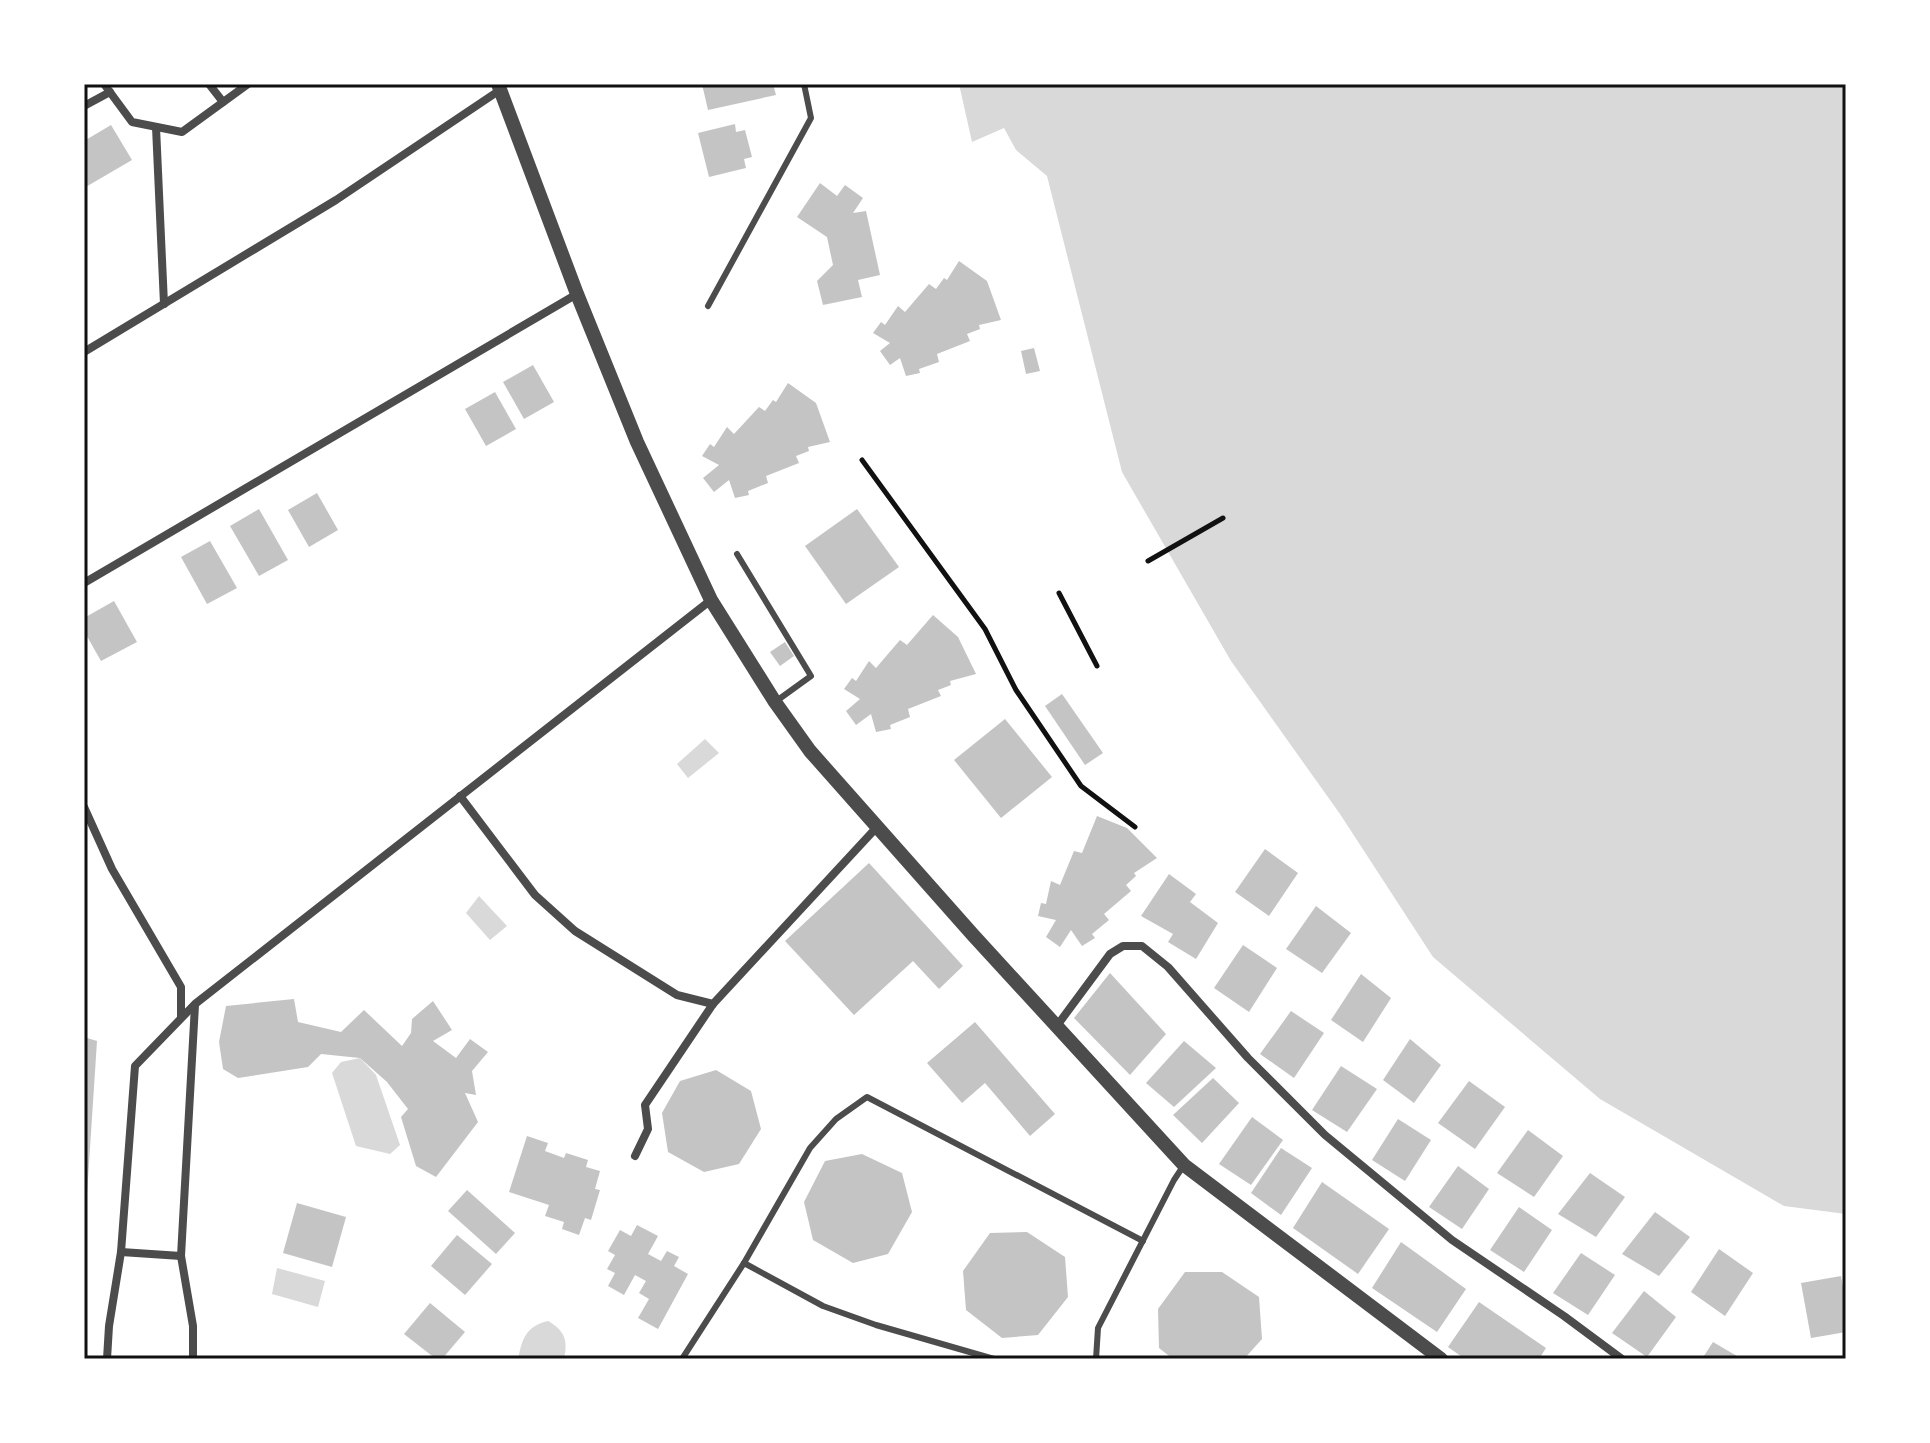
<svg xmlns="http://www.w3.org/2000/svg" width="1930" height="1443" font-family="'Roboto Condensed',sans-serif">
  <rect width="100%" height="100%" fill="#fff"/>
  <g fill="#d9d9d9">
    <path d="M959,84h887v1130l-62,-8 -184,-107 -167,-142 -93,-143 -109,-153 -109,-189 -75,-296 -31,-26 -12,-22 -32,14z"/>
    <path d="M705,739l14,14 -31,25 -11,-14z"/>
    <path d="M479,896l28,30 -17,14 -24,-27z"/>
    <path d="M360,1058l16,17 24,70 -10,9 -34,-8 -24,-73 9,-11z"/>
    <path d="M277,1268l48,13 -7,26 -46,-13z"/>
    <path d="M548,1321c17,10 20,19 16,38h-46c4,-20 8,-33 30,-38z"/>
  </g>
  <g fill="#c4c4c4">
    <path d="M702,84h71l3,11 -68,15z"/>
    <path d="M735,124l1,8 9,-2 7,27 -8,2 2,9 -37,9 -11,-44z"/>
    <path d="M111,125l21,35 -48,28v-47z"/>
    <path d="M820,183l17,13 8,-11 18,13 -10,15 13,-2 14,64 -22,5 4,17 -39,8 -6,-24 16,-16 -6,-28 -30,-20z"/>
    <path d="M959,261l28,20 14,39 -22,5 1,4 -13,5 3,7 -33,13 2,8 -20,7 1,4 -14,3 -6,-18 -10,7 -10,-14 10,-8 -17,-10 8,-11 4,3 13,-19 7,6 24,-28 7,5 8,-11 3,2z"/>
    <path d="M1034,348l6,23 -14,3 -5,-23z"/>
    <path d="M533,365l21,37 -30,17 -21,-37z"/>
    <path d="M788,383l28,20 14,39 -22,5 1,4 -13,5 3,7 -33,13 2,7 -20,8 1,4 -14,3 -6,-18 -15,12 -11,-14 16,-13 -17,-9 8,-12 4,3 13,-20 7,7 25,-27 6,4 8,-11 3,2z"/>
    <path d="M495,392l21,37 -30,17 -21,-37z"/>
    <path d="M317,493l21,37 -29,17 -21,-37z"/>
    <path d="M259,509l29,51 -29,16 -29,-50z"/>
    <path d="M857,509l42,58 -53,37 -41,-58z"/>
    <path d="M210,541l27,47 -30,16 -26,-47z"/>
    <path d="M114,601l23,41 -36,19 -17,-30v-13z"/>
    <path d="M933,615l25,22 18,37 -26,7 1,4 -13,5 3,6 -33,13 2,8 -20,8 1,4 -15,3 -5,-18 -15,11 -10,-14 14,-12 -16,-10 8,-11 4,3 13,-20 7,7 24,-28 7,5z"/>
    <path d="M785,642l9,14 -14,10 -10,-14z"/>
    <path d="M1062,694l41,59 -18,12 -40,-59z"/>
    <path d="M1005,719l47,58 -51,41 -47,-58z"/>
    <path d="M1097,816l30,12 30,30 -23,15 2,3 -10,9 5,6 -27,23 5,6 -17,14 3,4 -13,8 -11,-16 -11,17 -14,-10 10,-17 -18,-4 3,-13 5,1 5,-23 9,4 14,-34 8,2z"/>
    <path d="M1265,849l33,24 -29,43 -34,-24z"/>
    <path d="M869,863l94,103 -24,23 -26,-28 -59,54 -69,-74z"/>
    <path d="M1169,874l27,20 -6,8 28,21 -22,36 -28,-17 5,-8 -32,-18z"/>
    <path d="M1316,906l35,27 -29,40 -36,-24z"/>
    <path d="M1243,945l34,23 -28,44 -35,-24z"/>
    <path d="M1110,973l56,61 -36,41 -56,-57z"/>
    <path d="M1361,974l30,24 -28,44 -32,-22z"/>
    <path d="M294,999l4,23 43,10 23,-22 38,36 9,-13 1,-14 21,-18 19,29 -19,11 23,17 14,-19 18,13 -16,19 4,24 -11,-2 13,29 -42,55 -20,-11 -15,-49 7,-8 -21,-27 -27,-24 -39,-4 -13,13 -70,11 -15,-9 -4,-27 7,-36z"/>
    <path d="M1291,1011l33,22 -30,45 -34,-24z"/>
    <path d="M975,1022l80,92 -25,22 -45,-53 -23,20 -35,-40z"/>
    <path d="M84,1037l13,4 -11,168h-2z"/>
    <path d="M1410,1039l31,26 -27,38 -31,-23z"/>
    <path d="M1184,1041l32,27 -42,39 -28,-24z"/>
    <path d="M1341,1066l36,23 -30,43 -35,-22z"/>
    <path d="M716,1070l35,21 10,38 -22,35 -35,8 -36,-20 -6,-39 18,-32z"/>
    <path d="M1213,1078l26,25 -37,40 -29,-28z"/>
    <path d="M1469,1081l36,26 -30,42 -37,-26z"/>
    <path d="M1252,1117l31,23 -32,45 -32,-21z"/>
    <path d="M1398,1119l33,21 -26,41 -33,-21z"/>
    <path d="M1528,1130l35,26 -29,41 -37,-24z"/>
    <path d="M527,1136l21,7 -3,8 19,7 2,-5 22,7 -2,7 14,4 -5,18 5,1 -9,30 -6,-2 -6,17 -17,-6 2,-7 -19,-6 4,-11 -40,-13z"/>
    <path d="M1281,1148l31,20 -31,47 -30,-22z"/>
    <path d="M862,1154l40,19 10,39 -24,42 -35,9 -40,-23 -9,-38 21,-41z"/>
    <path d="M1458,1166l31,23 -27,40 -33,-22z"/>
    <path d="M1590,1173l35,24 -29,40 -38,-23z"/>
    <path d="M1322,1182l67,47 -31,45 -65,-46z"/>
    <path d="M467,1190l48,43 -19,21 -48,-43z"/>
    <path d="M297,1203l49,14 -14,50 -49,-14z"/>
    <path d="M1519,1207l33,23 -28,42 -34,-22z"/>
    <path d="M1655,1212l35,25 -31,39 -37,-22z"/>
    <path d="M637,1225l21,11 -10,18 13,7 6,-10 12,6 -5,9 14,8 -30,55 -20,-11 11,-19 -10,-6 7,-12 -11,-6 -11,20 -16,-9 7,-13 -8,-4 8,-14 -7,-4 12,-21 11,6z"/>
    <path d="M1027,1232l38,25 3,40 -30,38 -36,3 -36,-28 -3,-39 27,-38z"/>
    <path d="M457,1235l35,29 -27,31 -34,-29z"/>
    <path d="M1401,1242l65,47 -29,43 -65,-44z"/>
    <path d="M1719,1249l34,24 -28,43 -34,-24z"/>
    <path d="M1581,1253l34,22 -27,40 -35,-22z"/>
    <path d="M1185,1272h37l37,25 3,42 -18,20h-71l-14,-11 -1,-39z"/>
    <path d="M1841,1276l5,29v27l-35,6 -10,-55z"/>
    <path d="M1644,1291l32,26 -29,40 -35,-24z"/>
    <path d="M1479,1302l67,46 -7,11h-74l-17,-12z"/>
    <path d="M430,1303l35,29 -23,27h-6l-32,-25z"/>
    <path d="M1713,1342l29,17h-40z"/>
  </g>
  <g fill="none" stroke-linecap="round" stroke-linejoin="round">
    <g stroke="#111" stroke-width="5">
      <path d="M862,460l123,169 31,61 65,96 54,41"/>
      <path d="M1148,561l75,-43"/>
      <path d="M1059,593l38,73"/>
    </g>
    <g stroke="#4c4c4c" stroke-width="6">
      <path d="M708,306l103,-188 -7,-34"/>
      <path d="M737,554l74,122 -36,26"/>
      <path d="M744,1263l79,43 53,19 118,34"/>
      <path d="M682,1359l62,-96 66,-115 26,-29 31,-22 276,144"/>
      <path d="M1096,1359l2,-31 76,-148 10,-15"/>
    </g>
    <g stroke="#4c4c4c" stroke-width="8">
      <path d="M104,84l28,38 50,10 66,-48"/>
      <path d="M209,84l14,18"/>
      <path d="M84,106l26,-14"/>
      <path d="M156,127l8,177"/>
      <path d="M84,352l252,-152 164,-110"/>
      <path d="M84,583l493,-289"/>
      <path d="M460,796l75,99 40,36 102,64 36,9"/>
      <path d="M84,807l28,62 69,118v30"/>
      <path d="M1056,1027l54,-73 13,-8h19l26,21 80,91 77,77 127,105 112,76 58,43"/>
      <path d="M635,1156l13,-27 -3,-24 68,-101 164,-177"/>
      <path d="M121,1252l60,4"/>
      <path d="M107,1359l2,-33 12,-74 14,-186 60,-62 516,-404"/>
      <path d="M193,1359v-33l-12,-70 14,-251"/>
    </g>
    <path stroke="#4c4c4c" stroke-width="14" d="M498,84l79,210 60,148 74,158 64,102 35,49 163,184 211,230 257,194"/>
  </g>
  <rect width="1930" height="1443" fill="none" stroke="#ffffff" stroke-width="172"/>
  <rect x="86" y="86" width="1758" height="1271" fill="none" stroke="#111" stroke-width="3"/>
</svg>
